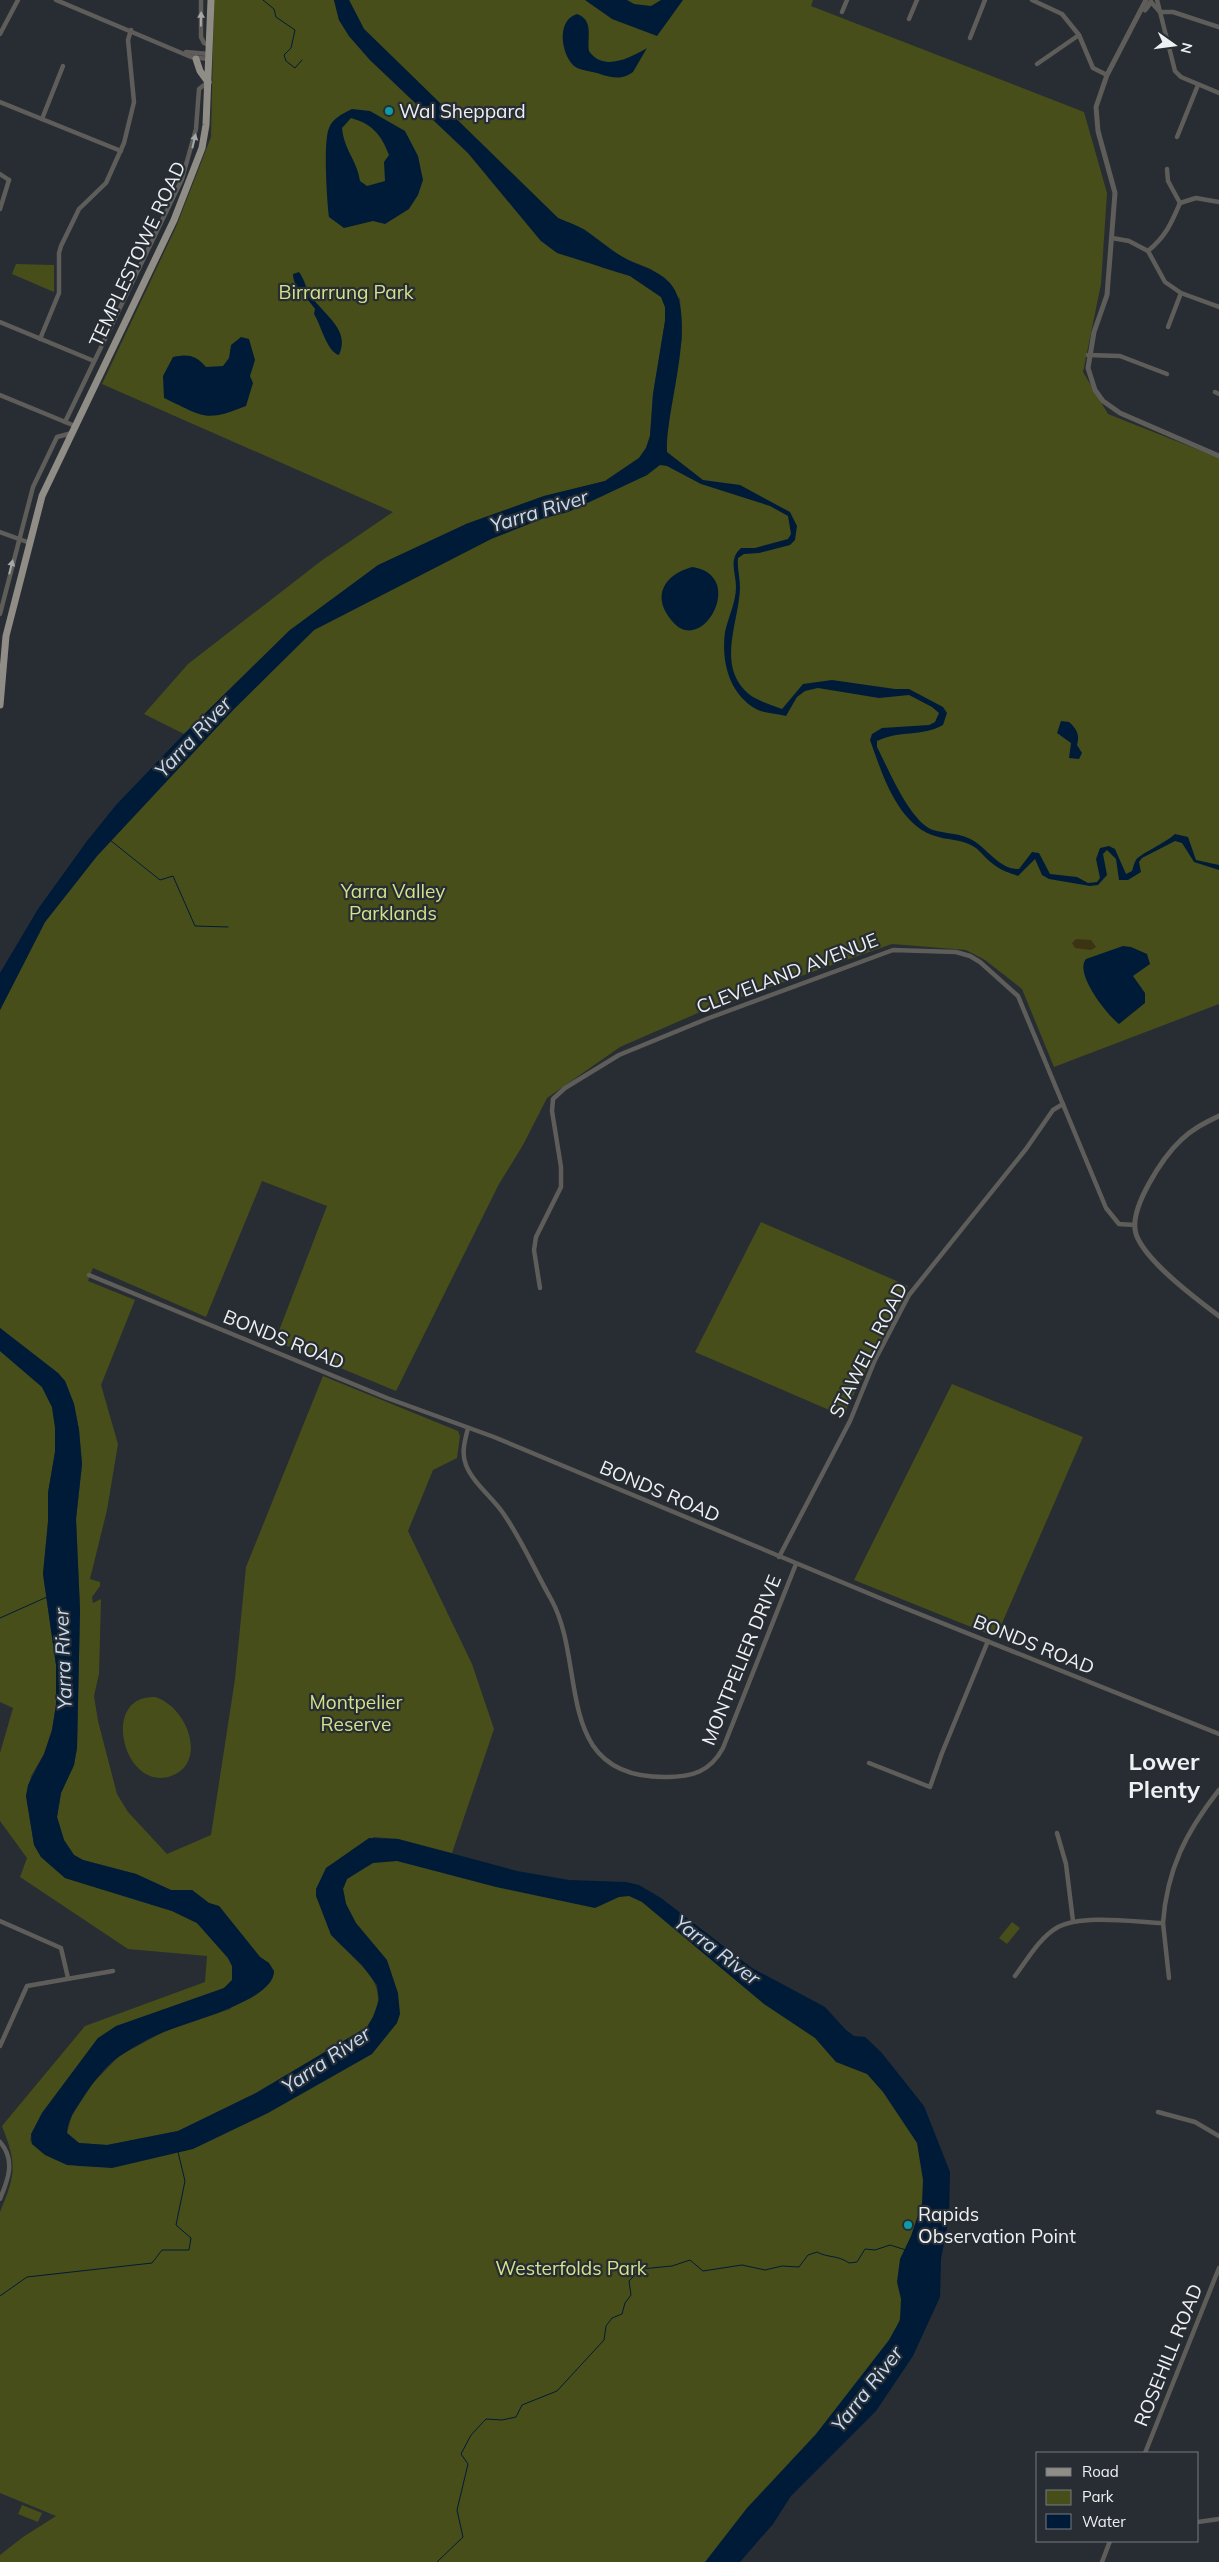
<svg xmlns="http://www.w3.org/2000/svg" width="1219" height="2562" font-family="Mulish,sans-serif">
  <rect width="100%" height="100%" fill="#272d32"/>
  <g fill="#474e1a">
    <path d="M214,0h120l5,20 10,16 21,24 98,93 73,88 62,27 27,8 31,21 4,10v14l-12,73 -3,42 -4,12 -7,10 -34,23 -61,15 -78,28 -22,12 -154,94 -106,104 -40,-20 44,-50 133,-103 72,-49 -291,-128 74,-157 35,-90z"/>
    <path d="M349,0h464l-2,6 273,106 23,81 -6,91 -18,88 25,42 111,44v546l-165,63 -32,-78 -37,-29 -19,-10 -74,-6 -185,65 -87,38 -73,51 -24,47 -24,39 -103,207 -121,-50 52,-135 -65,-25 -56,136 -113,-49 -5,13 47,19 -34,85 17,59 -11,66 -17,69 10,3v4l-8,11 1,6 8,-4 -2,75 -5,22 4,25 19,73 11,18 39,42 44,-19 24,-156 11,-112 77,-191 135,55 2,5 -3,22 -24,12 -25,61 64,133 22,65 -42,124 -54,-14 -24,-2 -48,31c0,21 -4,45 5,65 3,6 10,12 15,17 26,26 45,41 21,77l-111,66 -78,38 -71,14 -28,-2 -12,-10 5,-18 21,-32 26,-27 44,-24 67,-23 39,-46 -9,-6 -41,-51 -10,-3 -17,-13h-21l-35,-16 -53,-14 -9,-5 -10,-15 -7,-23 4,-24 13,-28 3,-17 3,-138 -4,-91 6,-55 -3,-34 -5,-26 -9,-23 -7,-8 -58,-45v-318l45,-88 52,-66 137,-147 80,-79 177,-91 53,-21 24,-6 79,-37 19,-43 16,-94 -2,-39 -29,-30 -28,-11 -39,-29 -26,-11 -194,-189z"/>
    <path d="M16,264l38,1v27l-42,-18z"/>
    <path d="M761,1222l147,64 -65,130 -148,-64z"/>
    <path d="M0,1351l42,36 10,20 3,20v25l-7,41v29l-5,52 13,91v40l-4,25 -8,24 -13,22 -5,20 8,48 7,13 24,21 107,33 25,12 31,35 4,8v14l-8,8 -126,50 -56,75 -12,26 2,5 45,22 37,1 283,-147 -32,-79 -19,-37 -3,-15 4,-10 35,-25 244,37 28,16 212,158 41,46 23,59 -35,172 -184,220h-711v-7l23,-18 33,-21 -56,-23v-281c16,-38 17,-48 2,-86l83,-100 120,-44 2,-26 -79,-7 -108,-72 7,-19 -27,-37v-68l13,-45 -13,-6z"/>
    <path d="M952,1384l131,53 -87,200 -142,-57z"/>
    <path d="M155,1697c33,10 53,66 16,79 -47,17 -72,-81 -16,-79z"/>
    <path d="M1012,1922l8,6 -13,16 -8,-6z"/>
    <path d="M22,2505l20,8 -4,9 -20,-8z"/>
  </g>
  <path fill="#3c3313" d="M1076,939l15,1 5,7 -5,3 -16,-2 -3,-5z"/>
  <g fill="#001b38" fill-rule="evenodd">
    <path d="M334,0h15l15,29 194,189c9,4 19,7 28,13 12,8 24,19 37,26 15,9 34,12 46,25 31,32 -4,127 -2,170l36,28 37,5 50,27 7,14 -2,14 -5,5 -31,8 -15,1 -6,4c-1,10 2,20 2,30 -1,35 -25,79 10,107 8,6 22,10 32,14l21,-25 29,-4 63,9h14l34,18 4,6 -4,12c-21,12 -44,5 -66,16v6c11,21 33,75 56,83 13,4 29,3 41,11 14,9 27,29 45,28l13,-17 7,1 11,21 27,3 11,6 9,-1 3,-4 -4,-19 4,-11 9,-2 6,3 11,25 6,-3c1,-3 2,-8 4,-11 2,-5 31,-18 39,-26l13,3 8,23 23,5v5l-25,-8 -12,-19 -7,-2 -33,17 -3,4 2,10 -13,8h-9l-3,-21 -9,-9 -4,4 4,21 -9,10 -8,1 -41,-7 -7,-4 -7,-16 -17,17c-8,-3 -18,-6 -25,-12 -6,-4 -11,-11 -17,-16 -15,-10 -29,-7 -44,-13 -36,-14 -50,-62 -62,-95l2,-6 10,-6 47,-3 6,-3 4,-9 -7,-6 -23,-12 -30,3 -61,-10 -13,3 -8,6 -11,19c-9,-3 -21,-2 -30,-7 -27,-15 -35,-48 -31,-77 3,-14 11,-30 11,-45 0,-15 -8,-27 5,-39h14l33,-9 3,-5 -3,-18 -18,-10 -69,-22 -34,-18 -7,-1 -13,10 -79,37 -24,6 -53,21 -177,91 -80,79 -137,147 -52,66 -45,88v-37l38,-64 49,-68 29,-36 68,-71 106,-104 88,-65 88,-41 78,-28 61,-15 34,-23 7,-10 4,-12 3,-42 12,-73v-14l-4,-10 -31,-21 -73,-23 -16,-12 -73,-88 -98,-93 -21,-24 -10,-16z"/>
    <path d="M585,0h42l7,4 17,2 10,-6h22l-26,36 -45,-17z"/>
    <path d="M577,14c17,6 10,23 12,37 14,21 41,7 58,-3l-14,24c-10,8 -21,6 -33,2 -8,-3 -19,-3 -26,-8 -13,-12 -18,-46 3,-52z"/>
    <path d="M352,109l18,2 35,20 13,25 5,24 -5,15 -9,14 -24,15 -12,-3 -29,7 -15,-11c-2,-16 -6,-76 0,-89 4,-10 13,-14 23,-19zM351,118c21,6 30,16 38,37l-5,7 1,19 -18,5 -7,-5c-3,-21 -16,-31 -18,-53z"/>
    <path d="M299,272c6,8 7,17 12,24 13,19 40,34 28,59 -12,-3 -18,-30 -25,-41l1,-5c-7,-11 -22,-21 -22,-35z"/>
    <path d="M241,337l8,2 6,21 -5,16 3,7 -7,23c-42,17 -43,10 -82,-8l-1,-22 10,-19c16,-3 22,-2 33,10l17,-1 6,-8 2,-13z"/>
    <path d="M692,567c56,8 10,91 -20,54 -21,-25 -8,-46 20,-54z"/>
    <path d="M1061,721l8,1c8,7 11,13 8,23l5,8 -3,6 -10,-1 2,-15 -14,-10z"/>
    <path d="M1123,946l8,1 16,7 3,10 -17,12 12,17v10l-26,21c-13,-10 -45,-51 -33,-65z"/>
    <path d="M0,1328l58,45 7,8 9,23 5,26 3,34 -6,55 4,91 -3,138 -3,17 -13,28 -4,24 7,23 10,15 9,5 53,14 35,16h21l17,13 10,3 41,51 9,6 5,8c1,30 -89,51 -110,61 -15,6 -31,15 -44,24 -15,10 -28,28 -38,43 -6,10 -15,21 -15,34l12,10 28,2 71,-14 78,-38 111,-66 6,-10 6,-17 -2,-15 -15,-20 -31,-30 -15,-39v-7l10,-21 43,-30 29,1 119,32 52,9 57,2 13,3 22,13 91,70 73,39 21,23 8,6 11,1 16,15 43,54 26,66 -1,46 -8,41 -1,38 -27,59 -37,55 -85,85 -18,28 -33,38h-35l42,-54 69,-74 73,-94 11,-20 1,-21 -4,-17 3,-23 11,-23 11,-33 1,-23 -6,-37 -34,-51 -16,-18 -31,-12 -21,-24 -51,-34 -122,-102 -13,-6 -10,1 -24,11 -99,-21 -99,-26 -24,2 -26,16 -4,10 3,15 10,19 31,37 11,33 2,21 -3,9 -25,31 -104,59 -75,36 -81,19 -45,-3 -22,-10 -13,-11 -1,-10 11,-21 56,-75 18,-12 108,-38 8,-8v-14l-4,-8 -31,-35 -25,-12 -107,-33 -24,-21 -7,-12 -8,-49 2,-11 16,-31 8,-24 4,-25v-40l-13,-91 5,-52v-29l7,-41v-25l-3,-20 -10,-20 -42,-36z"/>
  </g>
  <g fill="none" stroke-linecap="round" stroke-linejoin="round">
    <g stroke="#001b38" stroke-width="1">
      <path d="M263,0l11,9 2,8 19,13 -4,18 -7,7 2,6 9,7 7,-8"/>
      <path d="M110,840l50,40 13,-4 22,50 33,1"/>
      <path d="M0,1618l47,-21"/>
      <path d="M0,2296l27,-19 125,-14 10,-13h27l2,-12 -15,-13 9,-44 -7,-29"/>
      <path d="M437,2562l26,-25 -6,-27 11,-46 -7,-10 10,-19 15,-16 16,1 14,-3 6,-12 35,-14 47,-51 2,-14 6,-8 10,-4 3,-11 6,-8 -2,-14 12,-12 31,-3 18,-6 13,11 39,-6 23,5 17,-4 17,1 9,-12 9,-3c11,6 21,3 32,11l8,-1 8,-13 10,1 15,-5 16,5"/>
    </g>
    <g stroke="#5e5d5a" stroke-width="4.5">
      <path d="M56,0l135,57 18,2"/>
      <path d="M201,0v37l3,6 5,2"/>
      <path d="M1032,0l30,14 17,21 14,33 14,7"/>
      <path d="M1157,0l18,71 6,6 38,16"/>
      <path d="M1151,2l9,10"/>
      <path d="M842,12l5,-12"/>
      <path d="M1160,12h13l46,15"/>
      <path d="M909,19l8,-19"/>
      <path d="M0,34l18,-34"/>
      <path d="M970,38l15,-38"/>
      <path d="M186,52l23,2"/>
      <path d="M1037,64l42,-29"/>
      <path d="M0,102l121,49"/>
      <path d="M42,119l21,-53"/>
      <path d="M1177,137l21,-52"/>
      <path d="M1167,169l1,12 12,22"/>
      <path d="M0,174l9,6"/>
      <path d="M0,209l9,-29"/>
      <path d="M1112,238l17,3 19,10 17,31 16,11 38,14"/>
      <path d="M1148,251c18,-15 23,-27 32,-48l16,-5 23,4"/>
      <path d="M0,322l94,39"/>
      <path d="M1168,327l13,-34"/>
      <path d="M40,339l19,-46v-40l2,-7 18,-37 27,-26 18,-40 10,-41 -6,-62 3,-10"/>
      <path d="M1088,355l32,1 47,18"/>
      <path d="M1215,392l4,2"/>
      <path d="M0,395l75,31"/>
      <path d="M65,422l117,-243 14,-50 3,-40 9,-7"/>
      <path d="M0,532l30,11"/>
      <path d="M0,614l33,-127 24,-50 15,-4"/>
      <path d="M89,1275l298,123 107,39 393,164 332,133"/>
      <path d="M540,1288l-6,-38 2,-13 25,-50v-20l-9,-56 1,-12 12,-11 54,-33 90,-37 184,-68 63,2 14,4 10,6 38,34 88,212 13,16 16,1"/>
      <path d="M468,1428c-3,12 -7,25 -2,37 7,18 26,32 37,48 19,27 32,58 48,86 37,66 0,179 115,178 26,0 44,-5 57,-29l73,-184"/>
      <path d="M779,1557l71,-136 25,-61 34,-65 117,-146 27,-39 10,-6"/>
      <path d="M869,1763l61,24 12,-34 46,-112"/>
      <path d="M1057,1833l9,31 7,57"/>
      <path d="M0,1921l61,27 7,30"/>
      <path d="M1163,1923l6,55"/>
      <path d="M1015,1976c12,-16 25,-39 43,-49 25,-13 77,-5 105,-4 4,-54 23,-91 56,-133"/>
      <path d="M0,2046l27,-60 86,-15"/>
      <path d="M1158,2112l37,10 24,14"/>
      <path d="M0,2142c16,18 8,38 0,57"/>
      <path d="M1145,2453l74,-185"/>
      <path d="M1198,2522l21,-3"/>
      <path d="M1102,2562l8,-21"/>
    </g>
    <g stroke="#5e5d5a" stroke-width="5">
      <path d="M1146,0l-39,75 -11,32 2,24 17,62 -8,102 -13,37 -6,36 7,22 8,11 17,12 99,43"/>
      <path d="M1145,10l6,-8"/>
      <path d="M1219,1116c-14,7 -27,13 -38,24 -18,17 -53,69 -45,94 9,27 60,65 83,82"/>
    </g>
    <g stroke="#908d87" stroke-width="7">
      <path d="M196,59l4,12 8,11"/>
      <path d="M0,705l6,-69 36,-140 132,-276 28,-72 4,-23 5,-125"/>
    </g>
  </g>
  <defs><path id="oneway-solid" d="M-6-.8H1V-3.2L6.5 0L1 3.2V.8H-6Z" transform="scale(1.25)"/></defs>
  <g fill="#a6a7a7">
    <use href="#oneway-solid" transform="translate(201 19) rotate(-89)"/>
    <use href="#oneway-solid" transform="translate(194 141) rotate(-77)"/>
    <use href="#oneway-solid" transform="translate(11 567) rotate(-76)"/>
  </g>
  <g fill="#0f9aa8" stroke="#272d32" stroke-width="2">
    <circle cx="389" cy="111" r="5"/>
    <circle cx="908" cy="2225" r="5"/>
  </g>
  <g text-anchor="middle" stroke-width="4.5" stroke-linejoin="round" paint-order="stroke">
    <g font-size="19" fill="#eef1f4" stroke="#272d32" text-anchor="start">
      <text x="399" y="118">Wal Sheppard</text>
      <text x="918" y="2221">Rapids<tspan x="918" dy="22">Observation Point</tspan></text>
    </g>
    <g font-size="19" fill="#eef1f4" stroke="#272d32">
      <text transform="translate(137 254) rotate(-65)" y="7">TEMPLESTOWE ROAD</text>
      <text transform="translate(787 973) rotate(-21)" y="7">CLEVELAND AVENUE</text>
      <text transform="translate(284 1339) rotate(22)" y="7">BONDS ROAD</text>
      <text transform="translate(868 1350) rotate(-63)" y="7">STAWELL ROAD</text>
      <text transform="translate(660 1491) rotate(23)" y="7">BONDS ROAD</text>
      <text transform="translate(1034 1644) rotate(22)" y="7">BONDS ROAD</text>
      <text transform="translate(741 1660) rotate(-68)" y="7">MONTPELIER DRIVE</text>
      <text transform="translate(1168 2355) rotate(-68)" y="7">ROSEHILL ROAD</text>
    </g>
    <g font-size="19" fill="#d3e28b" stroke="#272d32">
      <text x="346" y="299">Birrarrung Park</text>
      <text x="393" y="898">Yarra Valley<tspan x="393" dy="22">Parklands</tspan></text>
      <text x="356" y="1709">Montpelier<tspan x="356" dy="22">Reserve</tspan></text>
      <text x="571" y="2275">Westerfolds Park</text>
    </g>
    <g font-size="20" font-style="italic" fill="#c4dcf6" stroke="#272d32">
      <text transform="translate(539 511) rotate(-17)" y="7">Yarra River</text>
      <text transform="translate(193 737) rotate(-47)" y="7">Yarra River</text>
      <text transform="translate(63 1659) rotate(-92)" y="7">Yarra River</text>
      <text transform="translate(717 1950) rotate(37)" y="7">Yarra River</text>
      <text transform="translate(326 2060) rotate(-34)" y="7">Yarra River</text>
      <text transform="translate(867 2389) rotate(-52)" y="7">Yarra River</text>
    </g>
    <g font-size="24" font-weight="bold" fill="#eef1f4" stroke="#272d32">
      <text x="1164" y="1770">Lower<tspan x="1164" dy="28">Plenty</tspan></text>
    </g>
  </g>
  <rect x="1036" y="2452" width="162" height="90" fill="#272d32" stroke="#777b80"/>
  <rect x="1046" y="2468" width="25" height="8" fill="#908d87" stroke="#777b80"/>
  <text x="1082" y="2477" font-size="15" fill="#eef1f4">Road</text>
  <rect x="1046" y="2490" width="25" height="15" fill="#474e1a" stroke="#777b80"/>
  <text x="1082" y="2502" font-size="15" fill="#eef1f4">Park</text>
  <rect x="1046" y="2514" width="25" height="15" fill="#001b38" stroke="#777b80"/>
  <text x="1082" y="2527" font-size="15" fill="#eef1f4">Water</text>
  <g transform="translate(1174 45) rotate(104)" stroke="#272d32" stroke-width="4" paint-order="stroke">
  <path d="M0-4L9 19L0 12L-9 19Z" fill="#eef1f4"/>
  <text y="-8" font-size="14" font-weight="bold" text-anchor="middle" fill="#eef1f4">N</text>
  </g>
</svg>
